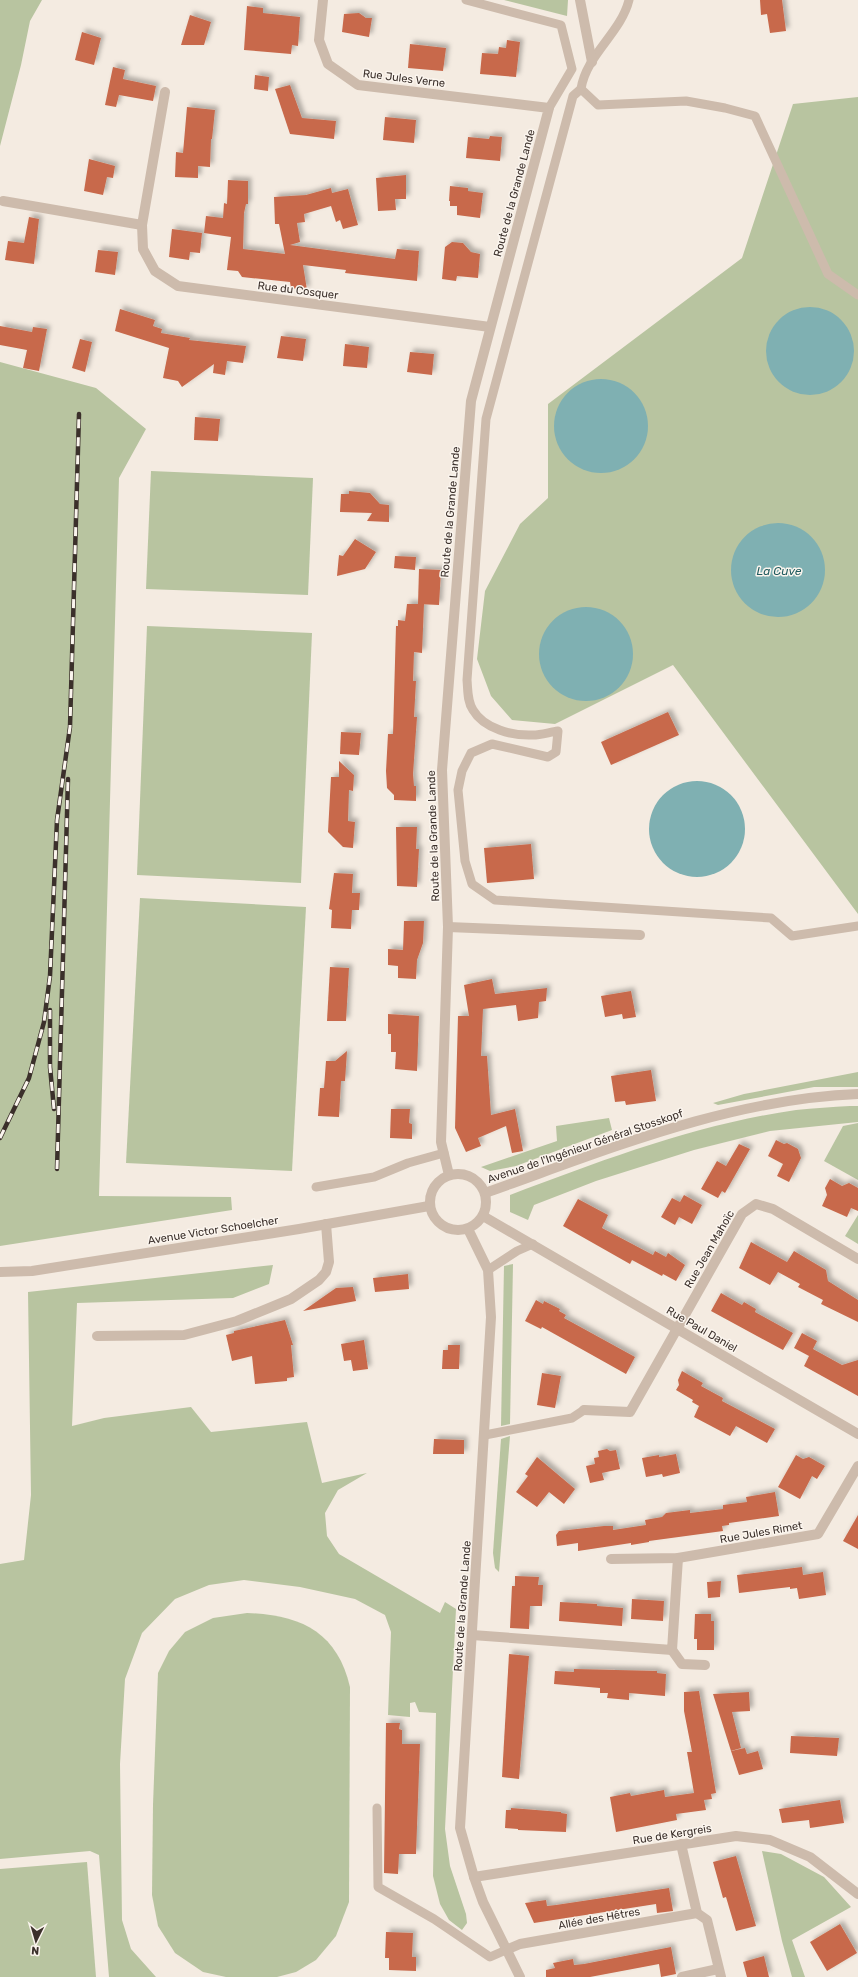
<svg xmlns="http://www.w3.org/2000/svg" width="858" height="1977" font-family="Rubik,sans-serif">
  <defs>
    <filter id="shadow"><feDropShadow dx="3.5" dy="-3.5" stdDeviation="2" flood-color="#0004"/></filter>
  </defs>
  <rect width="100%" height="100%" fill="#f4ebe1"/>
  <g fill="#b8c4a0">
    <path d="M0,0h42l-12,21 -9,44 -21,81z"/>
    <path d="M504,0h64l-1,16z"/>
    <path d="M858,97v817l-185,-249 -118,59 -43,-4 -21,-24 -14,-37 8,-68 35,-67 28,-26v-94l194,-146 51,-154z"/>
    <path d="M0,362l96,26 50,41 -27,49 -20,718 132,1 1,13 -232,36z"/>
    <path d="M151,471l162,7 -5,117 -162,-6z"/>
    <path d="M147,626l165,7 -11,250 -164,-8z"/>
    <path d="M140,898l166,9 -14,264 -166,-8z"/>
    <path d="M858,1072v15h-44l-96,18 -5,-2 31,-9z"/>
    <path d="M850,1106h8v16l-88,9 -76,19 -98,31 -62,24 -6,15 -18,-8v-17c93,-35 187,-71 286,-85 18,-2 36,-3 54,-4z"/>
    <path d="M609,1118l3,12 -96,36 -26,5 -9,-4 76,-26 -1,-15z"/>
    <path d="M858,1123v57l-34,-19 19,-35z"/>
    <path d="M858,1215v29l-13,-8z"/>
    <path d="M513,1264l-3,160 -9,2 3,-160z"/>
    <path d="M273,1265l-4,19 -36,14 -156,5 -5,123 32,-8 87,-11 20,25 96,-10 15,61 45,-10 -29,17 -13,23 2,23 12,18 101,59 5,-11 11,7 -11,220 5,37 16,48 1,9 -5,7 -13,-10 -9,-16 -7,-28 3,-163 -17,-1 -4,-10 -5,1v14l-22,-2 3,-83 -6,-17 -30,-16 -55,-12 -56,-7 -35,5 -34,14 -33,34 -17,46 -5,85 2,156 9,29 25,28h-47l-10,-122 -9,-4 -90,8v-295l24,-4 7,-65 -3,-203z"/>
    <path d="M510,1436l-11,136 -4,-4 -2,-15 8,-114z"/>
    <path d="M247,1613c54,2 90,19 103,74l-1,215 -13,34 -20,24 -20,12 -19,5h-51l-23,-5 -28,-19 -17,-27 -6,-31 1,-90 5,-132 11,-22 16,-19 28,-14z"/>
    <path d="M762,1851l19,3 43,23 27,30 -59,33 13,37h-13l-10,-36z"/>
    <path d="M87,1862l9,115h-96v-108z"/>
  </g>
  <g fill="#7fb0b2">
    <circle cx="810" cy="351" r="44"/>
    <circle cx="601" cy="426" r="47"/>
    <circle cx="778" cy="570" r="47"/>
    <circle cx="586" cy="654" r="47"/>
    <circle cx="697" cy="829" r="48"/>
  </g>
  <g fill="#c8694b" filter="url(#shadow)">
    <path d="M760,0h22l4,31 -16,2 -3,-19 -6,1z"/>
    <path d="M247,6l16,2v5l37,4 -2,29 -6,-1 -1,9 -47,-4z"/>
    <path d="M359,13l7,5h6l-3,19 -27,-5 2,-18z"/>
    <path d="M190,15l21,7 -7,23h-23z"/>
    <path d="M82,32l19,6 -7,27 -19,-5z"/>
    <path d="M507,40l13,2 -4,35 -36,-3 2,-21 16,1 1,-7 7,1z"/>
    <path d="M410,44l36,4 -3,23 -35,-3z"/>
    <path d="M113,67l12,3 -2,9 33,7 -3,15 -34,-6 -3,12 -11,-2z"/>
    <path d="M255,75l14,2 -1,14 -14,-2z"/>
    <path d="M290,85l12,33 34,3 -2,18 -44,-5 -15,-45z"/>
    <path d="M187,107l28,3 -3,29h-1l-1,28 -12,-1v12l-23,-1 1,-25 7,1z"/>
    <path d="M385,117l31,3 -2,23 -31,-3z"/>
    <path d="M490,136l12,1 -2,24 -34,-3 2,-21 21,2z"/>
    <path d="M89,159l26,7 -2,12 -6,-1 -4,18 -19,-4z"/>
    <path d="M406,175v24h-11l1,11 -18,1 -2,-33z"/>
    <path d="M228,180l20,1v23h-2l-2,9 -1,36 42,5 -6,-30h-4l-1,-27 32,-2 25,-7 1,5 16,-4 10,36 -15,4 -3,-9 -4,2 -5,-16 -27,8 1,8 -8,1 3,19 -10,3 105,14 2,-10 22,2 -2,30 -72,-8 1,-3 -43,-5 4,25 -16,-2 -1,-6 -48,-5 -4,-6 -11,-1 4,-33 -27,-4 2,-17 17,2 1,-15 3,1z"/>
    <path d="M450,186l18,2v3l15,2 -3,25 -23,-3v-9h-7v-5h-1z"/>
    <path d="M29,217l10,2 -5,45 -29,-4 3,-19 16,2z"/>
    <path d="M172,229l30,4 -2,20 -10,-1 -1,8 -20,-3z"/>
    <path d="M452,242l11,1 8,9 9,2 -2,24 -21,-2 -1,5 -14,-2 3,-32z"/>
    <path d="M98,250l20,2 -3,23 -20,-3z"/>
    <path d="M120,309l35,11 -2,6 9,3 -1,4 29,5 -1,2 57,6 -3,17 -16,-2 -2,14 -12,-2 1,-9 -32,23 -4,-6 -15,-3 6,-30 -54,-17z"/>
    <path d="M0,326l32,6 1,-5 14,2 -8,42 -16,-3 4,-18 -27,-5z"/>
    <path d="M281,336l25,3 -3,22 -26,-3z"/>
    <path d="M80,339l12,3 -7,30 -13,-4z"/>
    <path d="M345,344l24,3 -2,21 -24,-2z"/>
    <path d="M410,352l24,2 -2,21 -25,-3z"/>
    <path d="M195,417l25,2 -2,22 -24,-1z"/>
    <path d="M349,491l21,2 10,11 9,1v17l-22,-1 5,-8 -32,-1 1,-18h8z"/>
    <path d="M355,539l21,13 -11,17 -28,7 2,-21 4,1z"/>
    <path d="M395,556l21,1 -1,13 -21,-2z"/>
    <path d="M419,569l22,1 -2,35 -21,-1z"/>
    <path d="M407,604h17l-2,49 -8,-1 -1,29h3l-2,36h3l-4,57 1,12h2v15l-22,-1v-5l-7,-7 -1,-17 2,-37h5l3,-108h2v-6l7,1z"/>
    <path d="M668,712l11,23 -68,30 -10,-23z"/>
    <path d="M341,732l20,1 -2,22 -19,-1z"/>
    <path d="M339,761l15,14 -1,16 -4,-1 -1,31 7,1 -2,26 -10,-1 -15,-15 3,-55h8z"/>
    <path d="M396,827h21l-1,22h3l-2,38 -20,-1z"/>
    <path d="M531,844l3,35 -47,4 -3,-35z"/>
    <path d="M334,873l19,1 -1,19h8l-1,17h-7l-1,19 -20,-1 1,-18 -3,-1z"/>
    <path d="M404,921h20l-1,22 -6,17 -1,19 -18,-1v-12l-10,-1v-16l15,1z"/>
    <path d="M330,967l19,1 -3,53h-19z"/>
    <path d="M492,979l3,15 52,-6 -1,13 -7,1 -1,16 -20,3 -2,-16 -33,4 -2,47h6l4,59 24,-6 8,42 -11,2 -6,-27 -28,12 3,8 -15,6 -11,-24 3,-112h11l-5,-31z"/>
    <path d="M631,991l5,26 -13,2 -1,-5 -17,3 -4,-21z"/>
    <path d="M388,1014l31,2 -2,55 -22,-2 1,-17h-5v-18h-3z"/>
    <path d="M347,1051l-2,30h-4l-2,36 -21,-1 2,-28h4l2,-27h9z"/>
    <path d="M651,1070l5,31 -30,4 -1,-4 -10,1 -4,-26z"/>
    <path d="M391,1109h19l-1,14 3,1v15l-22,-1z"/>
    <path d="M776,1140l8,4 3,-1 11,6 3,9 -12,24 -12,-6 6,-12 -15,-8z"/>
    <path d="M739,1144l11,5 -25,44 -3,-2 -4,7 -17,-9 16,-28 9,5z"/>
    <path d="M830,1179l12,7 7,-3 9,5v23l-7,-3 -4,9 -25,-11 5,-11 -2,-7z"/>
    <path d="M684,1195l18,10 -10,19 -13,-7 -4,8 -14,-8 11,-19 8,4z"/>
    <path d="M578,1199l30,16 -6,13 51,27 2,-4 11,6 2,-4 17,12 -9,16 -13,-7 -1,2 -30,-16 -2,4 -67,-38z"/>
    <path d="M751,1242l36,20 7,-11 32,19 2,11 30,19v22l-37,-18 2,-4 -25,-13 2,-3 -22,-12 -8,13 -31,-17z"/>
    <path d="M408,1274l1,15 -34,3 -2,-14z"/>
    <path d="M353,1287l3,14 -53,10 33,-23z"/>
    <path d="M721,1293l21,12 2,-3 12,7 -1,3 38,21 -10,17 -72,-39z"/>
    <path d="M536,1300l7,4 1,-3 16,8 -1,2 7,4 -2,3 71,39 -9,17 -84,-47 -1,2 -16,-8z"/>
    <path d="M285,1320l8,25h-2l3,32 -7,1v3l-32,3 -3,-28 -20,5 -6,-26 8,-2v-2z"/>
    <path d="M802,1333l15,8 -4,8 29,16 16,-5v36l-54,-30 5,-10 -15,-8z"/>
    <path d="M364,1340l4,29 -15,2 -2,-11 -7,1 -3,-17z"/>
    <path d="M448,1345h12l-1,24h-17l1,-19h5z"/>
    <path d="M682,1371l21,12 -2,3 22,12 -1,3 53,28 -8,14 -31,-17 -6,10 -36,-19 5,-11 -7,-4 1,-2 -17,-10 3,-5 -1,-5z"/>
    <path d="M542,1373l19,3 -6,32 -18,-3z"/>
    <path d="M434,1439l30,1v14h-31z"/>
    <path d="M607,1449l3,2 6,-1 4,19 -18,4 2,7 -14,3 -4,-17 9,-2 -1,-6 5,-1 -1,-6z"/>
    <path d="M676,1454l4,19 -17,4 -1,-3 -16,3 -4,-19 17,-3v2z"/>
    <path d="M796,1455l7,4 6,-2 16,9 -8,13 -5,-3 -12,23 -22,-12z"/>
    <path d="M537,1457l38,32 -11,15 -15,-12 -12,15 -21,-15 12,-16 -3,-2z"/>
    <path d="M775,1492l4,24 -50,7v2l-7,1 1,5 -74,10v1l-18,3v-2l-53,8v-8l-21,3 -1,-11 3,-4 45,-5h9v4l33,-5 -1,-5 17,-3 4,-4 24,-3v3l33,-4v-4l24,-3 -1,-5z"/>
    <path d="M858,1515v34l-15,-8z"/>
    <path d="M802,1567l1,8 20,-3 3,23 -27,4 -2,-11 -7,1v-2l-51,6 -2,-18z"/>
    <path d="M515,1576l24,1 -1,8h5l-1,21h-12l-1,23 -19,-1 2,-42h3z"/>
    <path d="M721,1581l-1,16 -12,1 -1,-16z"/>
    <path d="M632,1599l32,2 -1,20 -32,-2z"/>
    <path d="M560,1602l37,2v2l26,2 -1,18 -63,-5z"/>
    <path d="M695,1614h16v7h3v29h-17v-11h-3z"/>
    <path d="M509,1654l20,2 -10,123 -17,-2z"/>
    <path d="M574,1669l83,2v2l9,1 -1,22 -36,-3v7l-22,-2 1,-5h-8v-5l-46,-4 1,-13 19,1z"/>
    <path d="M699,1691l17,102 -5,1 1,5 -8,1 2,10 -30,4 1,6 -61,12 -6,-35 20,-4 1,3 33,-6 1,7 29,-4 -7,-41h5l-8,-41v-19z"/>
    <path d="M749,1692l1,19 -18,1 9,36 -10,3 -18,-57z"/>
    <path d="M386,1723h14l-1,6 3,1v14h18l-4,110h-17l-1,20 -14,-1z"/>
    <path d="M791,1736l48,2 -2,18 -47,-3z"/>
    <path d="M745,1748l2,6 11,-3 5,18 -24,6 -8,-24z"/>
    <path d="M840,1800l4,23 -34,5 -1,-8 -27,3 -3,-14z"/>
    <path d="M511,1808l50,4v1l6,1 -1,18 -48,-2v-1l-13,-1 1,-18h5z"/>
    <path d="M736,1856l20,70 -20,5 -10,-34 -3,1 -10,-36z"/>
    <path d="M669,1888l4,23 -16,2 -1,-9 -122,19 -9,-20 21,-3 1,6 9,-1z"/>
    <path d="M840,1924l17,29 -30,18 -17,-29z"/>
    <path d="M386,1932l27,1 -1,24h4v14l-27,-1v-12h-4z"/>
    <path d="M671,1947l5,27 -15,3 -2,-13 -69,13h-44v-7l9,-2 -2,-5 20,-4 1,6 10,-1z"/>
    <path d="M764,1956l5,21h-22l-4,-15z"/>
  </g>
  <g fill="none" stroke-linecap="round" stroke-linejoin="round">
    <g stroke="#cdbbac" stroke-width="9">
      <path d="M466,0l95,25 11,44 -23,39"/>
      <path d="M629,0c-8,33 -43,55 -48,89l17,16 88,-4 39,7 30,8 73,158 30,21"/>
      <path d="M581,89l-8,7 -87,323 -19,261c1,10 0,21 6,30 11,19 40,26 60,25 8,0 17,-3 25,-4l-2,21 -8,5 -56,-13 -21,9 -9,18 -4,19 7,71 7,23 23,16 276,18 21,18 66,-10"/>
      <path d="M316,1187l58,-10 34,-14 36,-10"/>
      <path d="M488,1270l29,-19 16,-7"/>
      <path d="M485,1435l87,-17 12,-8"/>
      <path d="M377,1808l1,79 56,32 56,38 16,-7"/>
    </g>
    <g stroke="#cdbbac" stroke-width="10">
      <path d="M323,0l-4,40 9,24 30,21 191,23 -78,293 -29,369 6,157 -7,215 8,33"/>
      <path d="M580,0l12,62"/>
      <path d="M165,92l-23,133 1,24 12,22 23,15 312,41"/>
      <path d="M3,201l139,24"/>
      <path d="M448,927l192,8"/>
      <path d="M485,1193c122,-43 243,-94 373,-99"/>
      <path d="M483,1216l375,218"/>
      <path d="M0,1272l32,-1 267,-42 130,-23"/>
      <path d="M97,1336l87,-1 53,-14 54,-22 28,-19 7,-8 3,-10 -3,-38"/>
      <path d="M584,1410l46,2 112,-198 14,-10 17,5 85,50"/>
      <path d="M611,1559l67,-1 140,-24 40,-68"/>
      <path d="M472,1635l200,15 6,-92"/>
      <path d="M672,1650l10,14 23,1"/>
      <path d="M681,1844l16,69 10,7 14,57"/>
      <path d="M474,1877l262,-41 34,4 40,17 48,37"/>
      <path d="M506,1950l14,-6 177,-31"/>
      <path d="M682,1977l36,-8"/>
    </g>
    <g stroke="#cdbbac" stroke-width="10">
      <circle cx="458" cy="1202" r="28"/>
      <path d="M468,1229l20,41 3,47 -31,511 14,49 9,25 37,75"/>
    </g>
    <defs>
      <g id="rail">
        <path d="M50,1010v57l4,42"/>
        <path d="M0,1138l29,-60 15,-56 6,-46 7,-156 13,-93 9,-313"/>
        <path d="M57,1169l11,-390"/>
      </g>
    </defs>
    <use href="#rail" stroke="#3b302b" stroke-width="4.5"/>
    <use href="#rail" stroke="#fbf5ee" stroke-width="3" stroke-dasharray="9" stroke-linecap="butt"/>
  </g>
  <g text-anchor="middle" stroke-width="3" stroke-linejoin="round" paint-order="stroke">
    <g font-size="11" fill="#3b302b" stroke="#fbf5ee">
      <text transform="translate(404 78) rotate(7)" y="4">Rue Jules Verne</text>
      <text transform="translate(514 193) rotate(-75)" y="4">Route de la Grande Lande</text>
      <text transform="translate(298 290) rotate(7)" y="4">Rue du Cosquer</text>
      <text transform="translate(450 512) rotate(-85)" y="4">Route de la Grande Lande</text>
      <text transform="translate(433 836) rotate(-92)" y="4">Route de la Grande Lande</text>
      <text transform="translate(585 1146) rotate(-19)" y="4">Avenue de l'Ingénieur Général Stosskopf</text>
      <text transform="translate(213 1230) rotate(-9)" y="4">Avenue Victor Schoelcher</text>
      <text transform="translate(709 1249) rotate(-60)" y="4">Rue Jean Mahoïc</text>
      <text transform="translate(702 1329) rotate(30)" y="4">Rue Paul Daniel</text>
      <text transform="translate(761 1532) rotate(-10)" y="4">Rue Jules Rimet</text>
      <text transform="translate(462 1606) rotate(-86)" y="4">Route de la Grande Lande</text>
      <text transform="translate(672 1834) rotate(-9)" y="4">Rue de Kergreis</text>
      <text transform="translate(599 1918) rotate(-10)" y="4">Allée des Hêtres</text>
    </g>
    <g font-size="12" font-style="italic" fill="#1f5a5e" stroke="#fbf5ee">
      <text x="779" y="575">La Cuve</text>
    </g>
  </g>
  <g transform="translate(36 1941) rotate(185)" stroke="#fbf5ee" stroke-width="3" paint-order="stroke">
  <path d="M0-3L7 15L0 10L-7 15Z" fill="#3b302b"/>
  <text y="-6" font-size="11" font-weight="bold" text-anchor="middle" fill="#3b302b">N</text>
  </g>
</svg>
